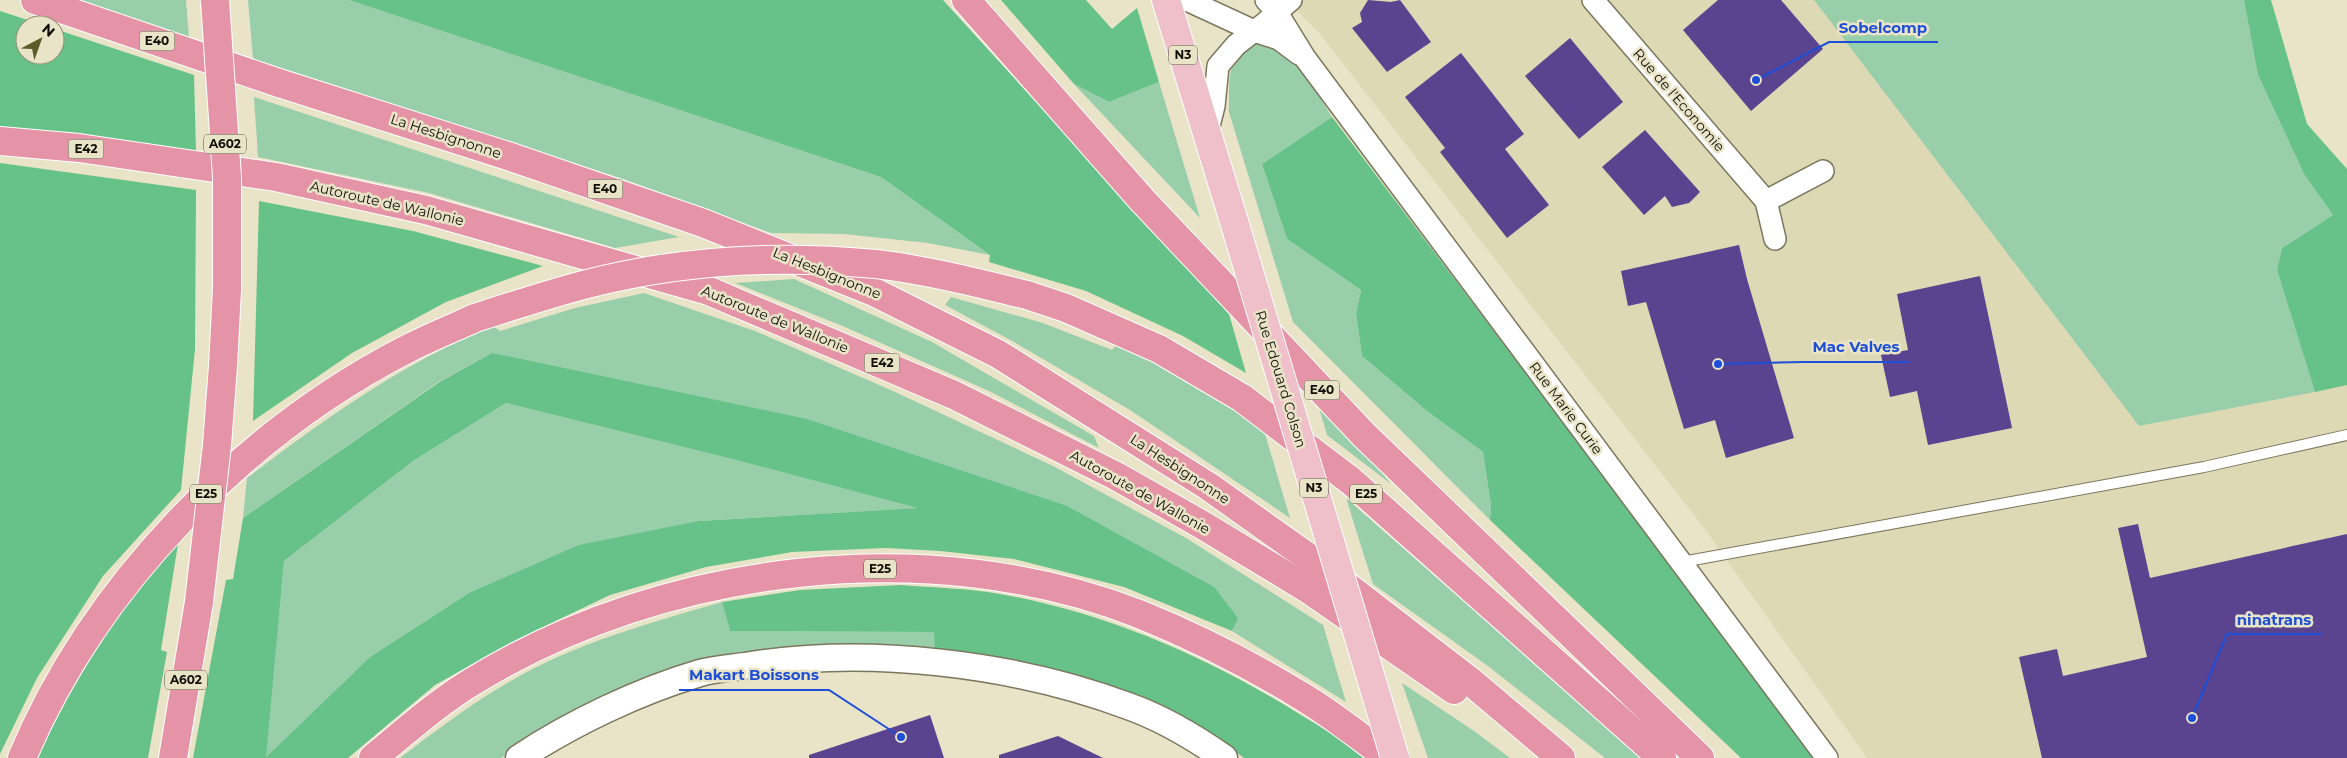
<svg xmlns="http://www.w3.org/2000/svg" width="2347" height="758" font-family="Montserrat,sans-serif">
  <rect width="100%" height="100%" fill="#e9e4c7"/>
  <path fill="#ded9b5" d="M1286,0h528l325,426 208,-41v373h-480l-163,-230 -384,-494z"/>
  <g fill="#98cea9">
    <path d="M77,0h109l3,37z"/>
    <path d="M248,0h101l532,177 109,78 -62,-12 -84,-9 -73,-1 -145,-53 -373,-121z"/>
    <path d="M1814,0h430l14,75 46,99 29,41 -51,33 -5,22 38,122 -176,34z"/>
    <path d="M1265,40l28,15 39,62 -70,47 25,75 74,51 -5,24 6,42 65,55 56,41 8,53 -1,15 -197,-198 -64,-210c1,-38 -5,-57 36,-72z"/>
    <path d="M1159,82l41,136 -126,-134 35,18z"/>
    <path d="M254,97l425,140 -64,11 -186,-55 -171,-36z"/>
    <path d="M794,279l138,63 162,94 5,12 -110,-57 -144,-64 -110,-44z"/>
    <path d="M644,293l111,38 138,60 160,75 133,72 137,87 23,77 -114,-71 6,-14 -746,-264 -52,28 -197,137 4,-40c79,-60 154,-114 246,-152l7,5 75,-23z"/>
    <path d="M951,297l92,26 69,27 5,-6 79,39 66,41 28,94 -160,-108 -116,-68 -69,-37z"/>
    <path d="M1317,401l27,24 47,59 -64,-49z"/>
    <path d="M506,403l230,57 184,48 -221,13 -230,72 -99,64 -105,101 19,-197 129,-100z"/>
    <path d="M1346,498l296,260h-37l-117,-92 -115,-82z"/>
    <path d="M722,602l8,29 205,1v19l-137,-5 -43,5 -56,13 -187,86 -11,8h-101c35,-27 71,-54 109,-76 66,-39 141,-59 213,-80z"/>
    <path d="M1402,683l72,48 36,27h-82z"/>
  </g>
  <g fill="#66c289" fill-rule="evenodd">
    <path d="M349,0h594l286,314 17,59 -63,-37 -97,-45 -97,-29 1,-7 -109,-78z"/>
    <path d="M1001,0h85l26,29 25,-21 22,74 -50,20 -35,-18z"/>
    <path d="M2244,0h27l36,124 40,45v216l-32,7 -38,-122 5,-22 51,-33 -29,-41 -46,-99z"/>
    <path d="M0,11l43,14h-18v30h30v-26l139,46 2,77 -196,-24z"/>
    <path d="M1332,117l485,641h-76l-251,-238 1,-15 -8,-53 -56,-41 -65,-55 -6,-42 5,-24 -74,-51 -25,-75z"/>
    <path d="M0,163l196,27 -1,159 -14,141 -78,86 -66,102 -37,76z"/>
    <path d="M259,201l154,30 130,35 -97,36 -94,51 -99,68z"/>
    <path d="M492,353l315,66 260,87 147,81 24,31 -6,13 -108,-44 -110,-28 -74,-8 -54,-3 -94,4 -86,15 -96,28 -94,45 -81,45 -87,73h-155l33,-178 7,-1 10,-61 198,-137zM506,403l230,57 182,48 -219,13 -120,24 -110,48 -99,64 -104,100 18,-196 129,-100z"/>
    <path d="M178,544l-17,106 6,2 -19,106h-110c35,-77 82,-152 140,-214z"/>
    <path d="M901,585c33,3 66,3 99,9 108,19 208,63 301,121 13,8 55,32 62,43h-119l-22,-16 -287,-91 -1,-19 -204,-1 -8,-29 78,-12z"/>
  </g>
  <g fill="#5a438f">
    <path d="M1368,0l23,2 9,-2 31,42 -44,30 -35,-44 10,-6 -2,-9z"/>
    <path d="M1718,0h63l42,49 -72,62 -68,-81z"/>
    <path d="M1570,38l53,64 -44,37 -54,-63z"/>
    <path d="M1461,53l63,81 -19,15 44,56 -42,33 -67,-86 5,-4 -40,-51z"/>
    <path d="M1645,130l55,62 -11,11 -17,4 -7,-11 -21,19 -42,-48z"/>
    <path d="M1739,245l8,34 47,159 -68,20 -11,-38 -31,9 -38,-127 -18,4 -7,-35z"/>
    <path d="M1980,276l32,152 -84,17 -11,-54 -27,6 -9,-42 27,-5 -11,-56z"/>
    <path d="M2138,524l12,54 197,-44v224h-305l-23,-101 38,-8 6,27 84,-19 -29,-129z"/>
    <path d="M930,715l14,43h-135v-3z"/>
    <path d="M1058,736l45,22h-104v-3z"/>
  </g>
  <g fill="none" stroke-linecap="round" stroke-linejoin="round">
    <defs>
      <path id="service" d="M1682,562l522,-95 143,-32"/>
      <g id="minor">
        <path d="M1187,0l67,31c14,-8 24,-21 37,-31"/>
        <path d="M1266,0l10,11 29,47 522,700"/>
        <path d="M1593,0l173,201 9,38"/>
        <path d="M1207,134l7,-28 4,-40 18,-21 18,-14 25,8 20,15"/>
        <path d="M1766,201l57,-30"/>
      </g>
      <path id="tertiary" d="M519,758c53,-35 120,-67 181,-85 14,-4 30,-5 45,-7 121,-20 268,-3 383,40 34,12 66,31 96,52"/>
      <path id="primary" d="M1166,0l67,218"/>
      <g id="motorway">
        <path d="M35,0l244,83 229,73 195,67 171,69 124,62 210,132 114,81 148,114 91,77"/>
        <path d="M966,0l177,201 221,234 336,323"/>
        <path d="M0,141l79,7 197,29 150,33 283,81 245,104 162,81 83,47 109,66 146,101"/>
        <path d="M1027,295l39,13 93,41 83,49 109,83 311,277"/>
        <path d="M223,366l4,-77"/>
        <path d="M22,758c72,-172 222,-326 387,-410 22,-11 44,-20 66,-30"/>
        <path d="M173,758l26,-156"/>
        <path d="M373,758c33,-27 65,-56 102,-78 190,-116 455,-148 664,-66 57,23 112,51 164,83 30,18 58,41 86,61"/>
      </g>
    </defs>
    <use href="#service" stroke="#7b765d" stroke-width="12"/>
    <use href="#minor" stroke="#7b765d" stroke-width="24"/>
    <use href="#tertiary" stroke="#7b765d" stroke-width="29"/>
    <use href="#primary" stroke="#fff" stroke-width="30"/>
    <use href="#motorway" stroke="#fff" stroke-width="30"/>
    <use href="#service" stroke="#fff" stroke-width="10"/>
    <use href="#minor" stroke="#fff" stroke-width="21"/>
    <use href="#tertiary" stroke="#fff" stroke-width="26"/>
    <use href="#primary" stroke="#efbfca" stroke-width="28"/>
    <use href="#motorway" stroke="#e594a7" stroke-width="28"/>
    <defs>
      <path id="primary-bridge" d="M1233,218l162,540"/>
      <g id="motorway-bridge">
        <path d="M215,0l12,177v112"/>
        <path d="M475,318c37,-12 74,-24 112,-34 93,-24 193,-29 289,-20 51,6 101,19 151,31"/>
        <path d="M199,602l18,-157 6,-79"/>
      </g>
    </defs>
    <use href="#primary-bridge" stroke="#fff" stroke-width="30" stroke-linecap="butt"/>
    <use href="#motorway-bridge" stroke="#fff" stroke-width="30" stroke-linecap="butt"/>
    <use href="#primary-bridge" stroke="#efbfca" stroke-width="28"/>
    <use href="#motorway-bridge" stroke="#e594a7" stroke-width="28"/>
  </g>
  <g text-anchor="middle" stroke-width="5" stroke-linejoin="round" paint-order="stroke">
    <g fill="#e9e4c7" stroke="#514e3f" stroke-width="1">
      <rect x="139.5" y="31.5" width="35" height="19" rx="4"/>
      <rect x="1169" y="45.5" width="28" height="19" rx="4"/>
      <rect x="204" y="134.5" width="42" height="19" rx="4"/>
      <rect x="68.5" y="139.5" width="35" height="19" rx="4"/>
      <rect x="587.5" y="179.5" width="35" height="19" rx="4"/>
      <rect x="864.5" y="353.5" width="35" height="19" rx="4"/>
      <rect x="1304.5" y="380.5" width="35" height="19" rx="4"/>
      <rect x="1300" y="478.5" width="28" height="19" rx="4"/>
      <rect x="190" y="484.5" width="32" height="19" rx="4"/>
      <rect x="1350" y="484.5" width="32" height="19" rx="4"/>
      <rect x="864" y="559.5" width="32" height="19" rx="4"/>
      <rect x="165" y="670.5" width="42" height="19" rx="4"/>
    </g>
    <g font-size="12" font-weight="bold" fill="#100e05">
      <text x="157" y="45">E40</text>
      <text x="1183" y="59">N3</text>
      <text x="225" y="148">A602</text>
      <text x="86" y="153">E42</text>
      <text x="605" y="193">E40</text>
      <text x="882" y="367">E42</text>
      <text x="1322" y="394">E40</text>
      <text x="1314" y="492">N3</text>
      <text x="206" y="498">E25</text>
      <text x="1366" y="498">E25</text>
      <text x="880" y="573">E25</text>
      <text x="186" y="684">A602</text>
    </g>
    <g font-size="14" fill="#100e05" stroke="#e9e4c7">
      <text transform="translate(1679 100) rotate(49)" y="5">Rue de l'Economie</text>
      <text transform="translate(446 136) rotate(18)" y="5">La Hesbignonne</text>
      <text transform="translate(387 203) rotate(13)" y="5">Autoroute de Wallonie</text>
      <text transform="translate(827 273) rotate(22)" y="5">La Hesbignonne</text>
      <text transform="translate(775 319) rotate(22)" y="5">Autoroute de Wallonie</text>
      <text transform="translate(1281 379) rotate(73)" y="5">Rue Edouard Colson</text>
      <text transform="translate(1566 408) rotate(53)" y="5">Rue Marie Curie</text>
      <text transform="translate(1180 469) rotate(33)" y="5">La Hesbignonne</text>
      <text transform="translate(1140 492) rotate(29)" y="5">Autoroute de Wallonie</text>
    </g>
  </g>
  <path fill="none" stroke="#1d4ed8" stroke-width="2" d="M1756 80L1829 42H1938M1718 364L1803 362H1910M2192 718L2227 634H2321M901 737L829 690H679"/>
  <g fill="#1d4ed8" stroke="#e9e4c7" stroke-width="2">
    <circle cx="1756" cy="80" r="5"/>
    <circle cx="1718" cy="364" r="5"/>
    <circle cx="2192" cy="718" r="5"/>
    <circle cx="901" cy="737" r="5"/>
  </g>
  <g font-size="15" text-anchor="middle" font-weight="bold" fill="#1d4ed8" stroke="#e9e4c7" stroke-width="5" stroke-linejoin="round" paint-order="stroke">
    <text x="1883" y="33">Sobelcomp</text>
    <text x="1856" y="352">Mac Valves</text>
    <text x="2274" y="625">ninatrans</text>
    <text x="754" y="680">Makart Boissons</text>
  </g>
  <g transform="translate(40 40) rotate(41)"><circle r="24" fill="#e9e4c7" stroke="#928e79"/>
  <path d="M0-4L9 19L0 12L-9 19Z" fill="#5e5a27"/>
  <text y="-8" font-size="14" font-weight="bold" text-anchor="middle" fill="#100e05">N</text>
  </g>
</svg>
